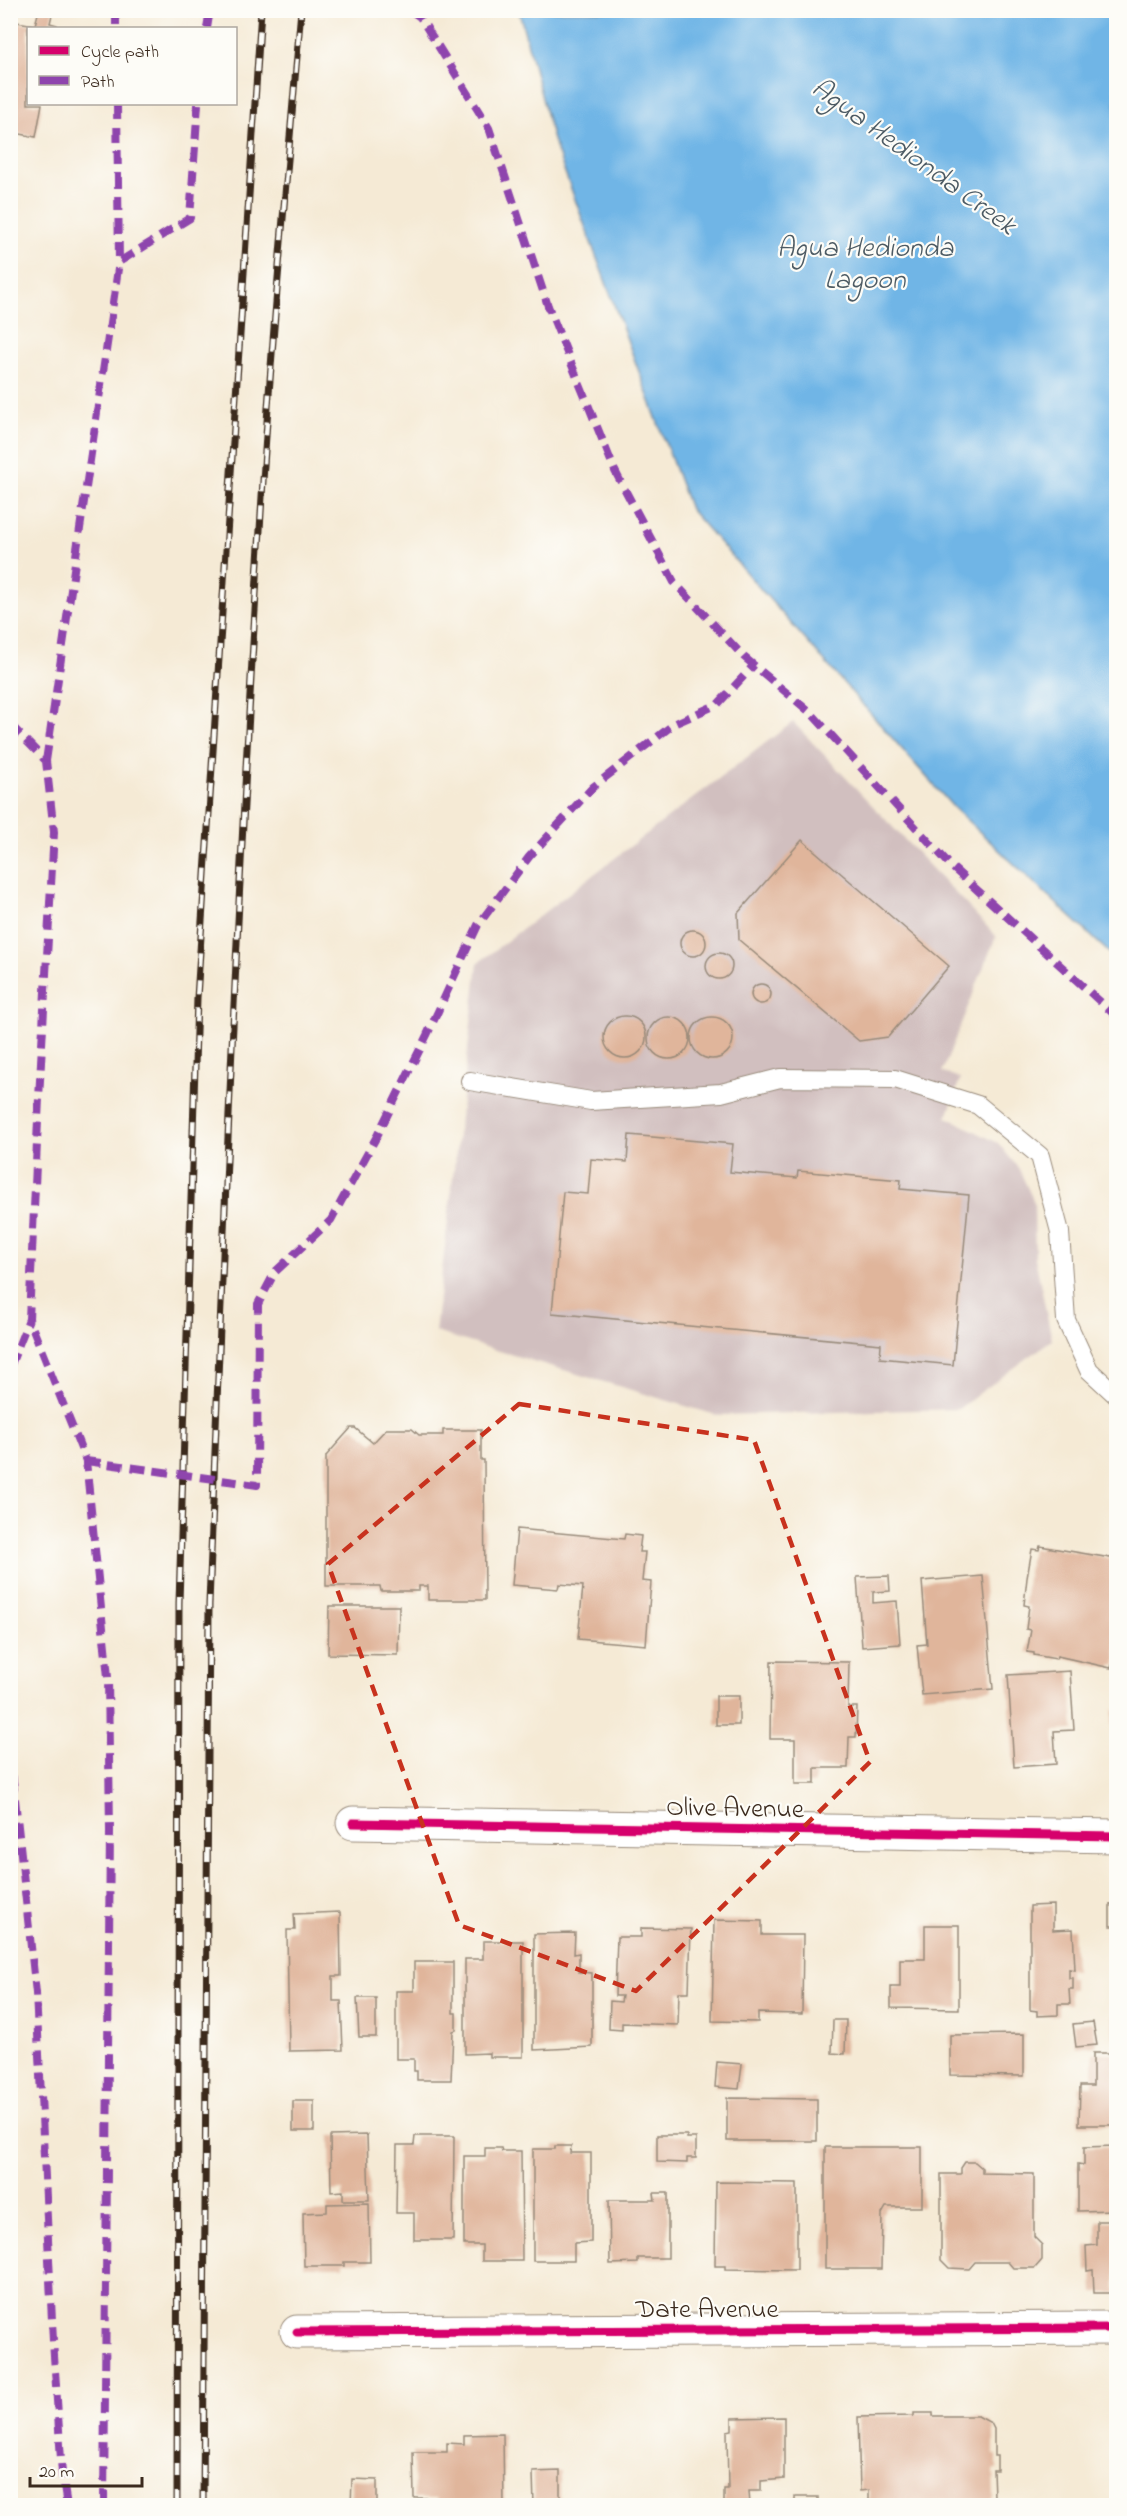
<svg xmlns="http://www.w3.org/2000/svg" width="1127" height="2516" font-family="'Indie Flower',sans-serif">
  <rect width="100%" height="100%" fill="#fdfcf7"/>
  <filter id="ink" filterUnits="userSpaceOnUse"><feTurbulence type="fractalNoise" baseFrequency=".0167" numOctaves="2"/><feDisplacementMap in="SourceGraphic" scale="12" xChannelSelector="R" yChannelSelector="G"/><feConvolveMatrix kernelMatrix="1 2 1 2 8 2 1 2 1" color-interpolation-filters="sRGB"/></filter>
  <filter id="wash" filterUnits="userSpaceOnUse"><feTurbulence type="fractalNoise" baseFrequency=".008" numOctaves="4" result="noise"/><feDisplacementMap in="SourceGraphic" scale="24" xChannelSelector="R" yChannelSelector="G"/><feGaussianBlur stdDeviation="1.35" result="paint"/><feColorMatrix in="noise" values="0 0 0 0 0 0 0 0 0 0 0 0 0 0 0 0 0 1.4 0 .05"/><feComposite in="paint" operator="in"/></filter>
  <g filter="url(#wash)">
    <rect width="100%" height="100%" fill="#f5ead5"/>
    <path fill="#d1bfbf" d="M793,722l203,214 -54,136 18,7 -13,38 51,26 21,26 15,33 1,56 17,82 -94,69 -242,6 -281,-83 43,-369z"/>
    <path fill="#6fb5e6" stroke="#557082" stroke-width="1.5" d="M519,11h597v948l-162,-151 -264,-299 -137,-369z"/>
    <g id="blocks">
      <g fill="#e0b59b">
        <path d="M39,10l14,1 -3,12 7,2 -1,3h-28v76h14l-6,33 -26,-5v-111l25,4z"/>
        <path d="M802,840l147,126 -61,71 -29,4 -120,-101 -1,-27z"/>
        <circle cx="693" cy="943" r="13"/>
        <circle cx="719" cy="966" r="13"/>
        <circle cx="761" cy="994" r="10"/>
        <circle cx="625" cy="1037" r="21"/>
        <circle cx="712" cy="1038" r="21"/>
        <circle cx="669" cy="1038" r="21"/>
        <path d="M629,1135l104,9 -3,28 67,6 1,-7 103,9 -1,9 69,6 -16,170 -73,-7 1,-14 -329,-31 11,-121 25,2 3,-35 36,3z"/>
        <path d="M351,1428h4l18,15 13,-14h26l7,6h24v-5h38v30h3l1,140h-57v-14h-9v5h-38l-1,-5h-54v-130z"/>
        <path d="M517,1529l107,10 1,-5 16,2 -2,16h6l-3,29 9,1 -5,63 -68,-6 5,-53 -24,-2 -1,5 -46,-4z"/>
        <path d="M1040,1546l76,13v107l-4,-1 -1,3 -54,-12 -1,3 -22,-4v-2l-7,-1 4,-22 -5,-1 3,-23 -5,-1 3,-27 5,-29 7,1z"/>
        <path d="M889,1576l1,15 -17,1v11l24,-2 3,43 -38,3 -5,-70z"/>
        <path d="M983,1576l10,113 -71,6 -5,-50 10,-1 -5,-63z"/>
        <path d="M329,1606h70l-1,49 -70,-1z"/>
        <path d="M771,1661l78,1 -1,45h9l-1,30h-7l-1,31h-33v16h-20v-45h-25z"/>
        <path d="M1070,1671l4,59 -20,1 2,33 -42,3 -6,-92z"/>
        <rect x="716" y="1696" width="23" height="29"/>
        <path d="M1113,1710h3v42h-4z"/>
        <rect x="1110" y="1904" width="6" height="22"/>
        <path d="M1053,1905v25l20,-1 2,41 -6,-1v9h4v11h-4l1,15h-12v11l-21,1v-5l-7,-1v-104z"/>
        <path d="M340,1912l1,64h-8v25h8l2,49 -54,1 -2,-121h8l-1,-16z"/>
        <path d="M714,1920l48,1v14h41l-1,79 -44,-1v9l-46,-1z"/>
        <path d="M925,1925h34v84l-68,-1v-21h9v-28h25z"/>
        <path d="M641,1928l50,1 -2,63h-10l-1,33 -56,-2v7l-13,-1 1,-28 11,1 1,-6h-7l2,-59h24z"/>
        <path d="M575,1933l-1,21 5,-1v19l13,1v74l-58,3v-116z"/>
        <path d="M483,1941h40v116h-34v-4l-24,1v-95h18z"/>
        <rect x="1113" y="1956" width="3" height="81"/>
        <path d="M414,1962h39v51h3v17l-3,1 -2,49h-34v-9h-3v-12h-18v-68h18z"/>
        <path d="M357,1998h19v39h-17z"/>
        <path d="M833,2020h13l-1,34 -13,-1z"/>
        <path d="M1093,2022l4,23 -21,2 -3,-23z"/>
        <path d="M1024,2034v42l-74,-1v-40z"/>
        <path d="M1093,2053h23v72h-37l1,-39h13z"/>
        <path d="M717,2062l25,2 -3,25 -24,-2z"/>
        <path d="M727,2098l90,1v42h-90z"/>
        <rect x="293" y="2101" width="21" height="30"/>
        <path d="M367,2135l2,65h-26v-9l-12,1 -1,-56z"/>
        <path d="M657,2135h30v3h9v20h-9v5l-30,-1z"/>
        <path d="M415,2136h39l-1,104h-39v-27h-18l1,-68h17z"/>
        <path d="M555,2146h16l-1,7h21v89l-17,1v18h-41v-112h22z"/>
        <path d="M1116,2146v64l-38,1v-47l6,1v-18z"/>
        <path d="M825,2147h97v60h-36l-4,7 -1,55h-56z"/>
        <path d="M485,2148h16l1,3h19l1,110h-40v-16h-18v-89h21z"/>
        <path d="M965,2162h10l7,6v5l52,1v63l8,8v15l-7,8h-22l-5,-6h-33l-6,7 -20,-1 -8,-8v-86h20v-6z"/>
        <path d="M716,2182l81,1v87l-72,-1v-3h-10z"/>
        <path d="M654,2193h14v65h-30v5l-28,1 -1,-64h46z"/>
        <path d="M369,2203l1,59h-26v4h-40l-1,-53 24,-1v-8z"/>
        <path d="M1097,2221h19v72h-22l-1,-23 -6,1 -1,-25 11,-1z"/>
        <path d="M914,2413h19v3h45l13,7 3,6v27h3v14h-4l1,27 -6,9h-119v-16l-9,1 -2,-74 56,-1z"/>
        <path d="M784,2417v62l-23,2v10h-12l1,15h-26v-17h4l-1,-58 5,-1v-12z"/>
        <path d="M503,2434l1,72h-67v-8h-23l-1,-46h34v-9l17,1v-9z"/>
        <path d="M560,2471v35h-26l-1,-34z"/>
        <path d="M352,2479l25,1v26h-26z"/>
        <rect x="795" y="2497" width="23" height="9"/>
      </g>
    </g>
  </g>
  <g filter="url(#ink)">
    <use href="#blocks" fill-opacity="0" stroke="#988a7a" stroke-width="1.5"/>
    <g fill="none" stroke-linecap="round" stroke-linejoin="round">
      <defs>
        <path id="service" d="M470,1081l121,20 130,-8 59,-15 115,1 83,26 62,51 20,76 6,88 23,50 27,25"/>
        <g id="minor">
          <path d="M353,1823l763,13"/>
          <path d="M297,2332l819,-4"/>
        </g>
      </defs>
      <use href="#service" stroke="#988a7a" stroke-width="20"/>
      <use href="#minor" stroke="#988a7a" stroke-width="35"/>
      <use href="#service" stroke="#fff" stroke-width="18"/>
      <use href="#minor" stroke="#fff" stroke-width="33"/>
      <defs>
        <g id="rail">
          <path d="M177,2506l2,-903 18,-605 64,-988"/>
          <path d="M203,2506l6,-902c14,-358 28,-716 51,-1074 10,-173 26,-346 41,-520"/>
        </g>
      </defs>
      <use href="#rail" stroke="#3b2a1e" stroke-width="7"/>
      <use href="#rail" stroke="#fdfcf7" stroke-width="4.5" stroke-dasharray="14" stroke-linecap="butt"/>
      <g stroke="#8e44ad" stroke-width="8" stroke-dasharray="15 8" stroke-linecap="butt">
        <path d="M116,10v18"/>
        <path d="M410,10l10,7 69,111 59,178 67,165 59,111 70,75 68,57 141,154 163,148"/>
        <path d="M207,28l3,-18"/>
        <path d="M117,104l2,158"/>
        <path d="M10,724l36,37 8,71 -15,266 -10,221 57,142 22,216 2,154 -6,675"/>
        <path d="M46,761l73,-499 71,-44 8,-114"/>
        <path d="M10,1367l19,-48"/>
        <path d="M86,1461l171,24 1,-181 17,-32 56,-52 46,-84 50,-101 51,-110 51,-68 64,-70 81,-63 44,-20 36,-39"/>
        <path d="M10,1753l26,240 17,348 9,133 5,32"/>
      </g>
      <defs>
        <g id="cycleway">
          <path d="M353,1823l763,13"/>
          <path d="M297,2332l819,-4"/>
        </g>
      </defs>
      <use href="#cycleway" stroke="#fdfcf7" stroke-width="13"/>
      <use href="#cycleway" stroke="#d6006c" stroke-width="9"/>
    </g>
  </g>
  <path fill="none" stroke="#c8321e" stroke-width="4.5" stroke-dasharray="12 8" stroke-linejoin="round" d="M519,1404l235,36 116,322 -234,229 -177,-66 -131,-361z"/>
  <g text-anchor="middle" stroke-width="4.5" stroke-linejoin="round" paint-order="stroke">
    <g font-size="27" fill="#3b2a1e" stroke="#fdfcf7">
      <text transform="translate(735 1807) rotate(1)" y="9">Olive Avenue</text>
      <text x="707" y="2317">Date Avenue</text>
    </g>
    <g font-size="28" font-style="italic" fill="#4d5b64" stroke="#fdfcf7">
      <text transform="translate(915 155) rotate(36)" y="10">Agua Hedionda Creek</text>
      <text x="865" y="256">Agua Hedionda<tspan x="865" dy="32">Lagoon</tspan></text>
    </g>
  </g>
  <rect width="1127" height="2516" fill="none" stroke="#fdfcf7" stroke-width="36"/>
  <rect x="27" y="27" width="210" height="78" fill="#fdfcf7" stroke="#afa8a0" stroke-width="1.5"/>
  <rect x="39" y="46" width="30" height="9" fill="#d6006c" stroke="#afa8a0" stroke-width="1.5"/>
  <text x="81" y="57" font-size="18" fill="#3b2a1e">Cycle path</text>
  <rect x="39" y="76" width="30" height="9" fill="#8e44ad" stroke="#afa8a0" stroke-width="1.5"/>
  <text x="81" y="87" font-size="18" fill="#3b2a1e">Path</text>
  <path d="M30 2477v9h112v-9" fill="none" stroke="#3b2a1e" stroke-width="3"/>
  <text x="39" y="2477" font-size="18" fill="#3b2a1e" stroke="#fdfcf7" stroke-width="4.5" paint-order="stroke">20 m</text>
</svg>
